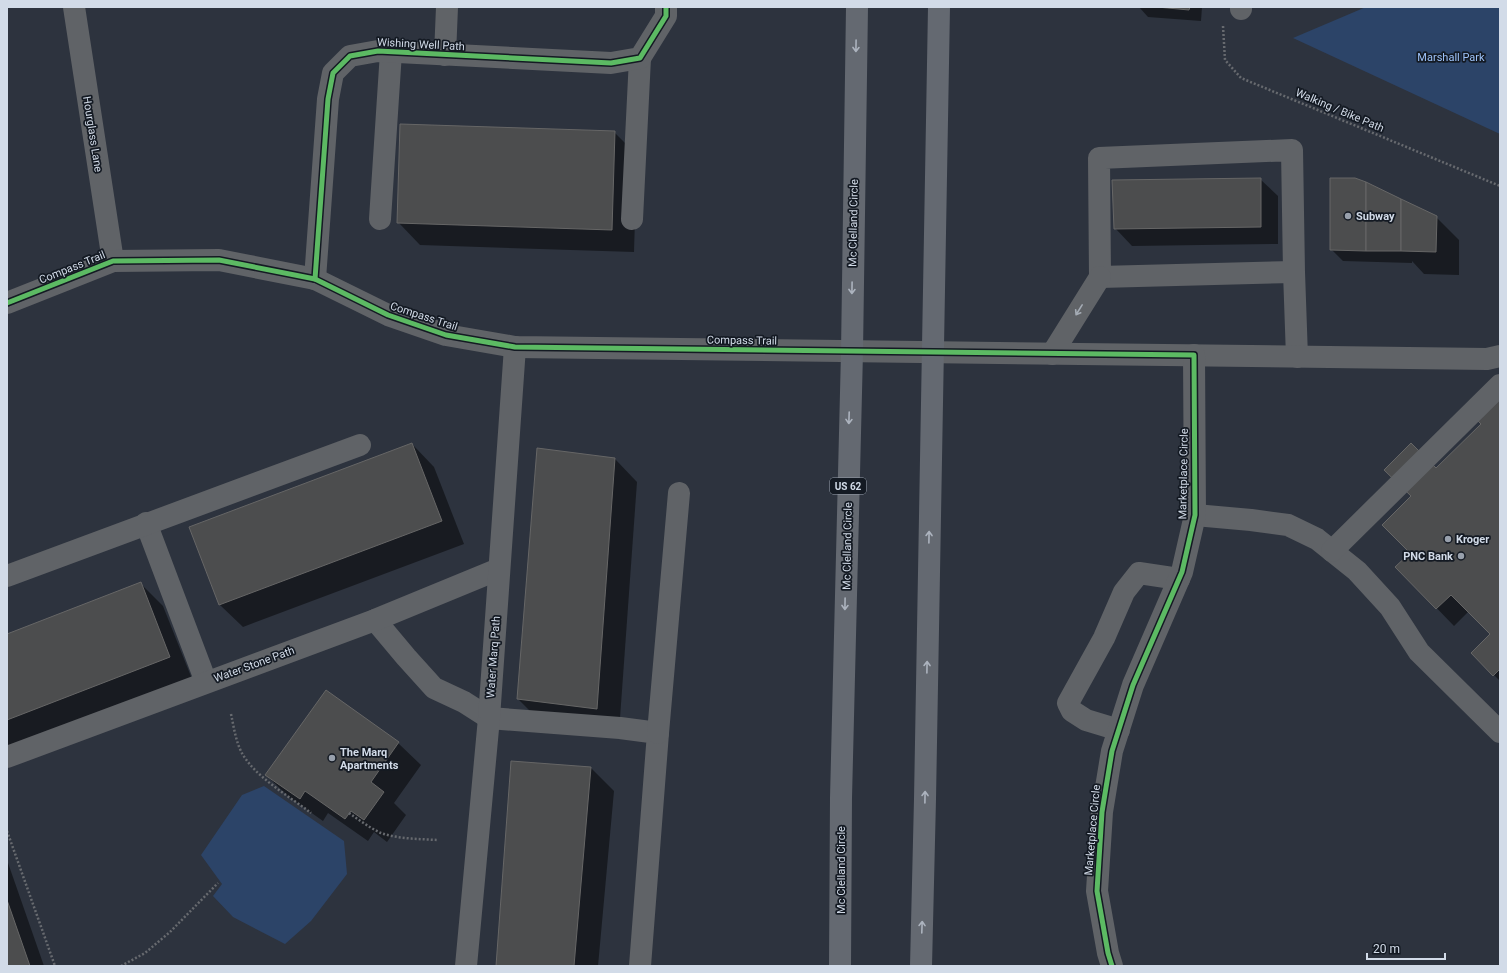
<svg xmlns="http://www.w3.org/2000/svg" width="1507" height="973" font-family="Roboto,sans-serif">
  <rect width="100%" height="100%" fill="#2d333e"/>
  <g fill="#2c4468">
    <path d="M1366,7h134v127l-207,-96z"/>
    <path d="M264,786l80,55 3,33 -36,47 -26,23 -52,-27 -20,-21 9,-12 -21,-29 41,-60z"/>
  </g>
  <g fill="#0007">
    <path d="M1139,7h63l-1,14 -53,-4z"/>
    <path d="M614,132l23,23 -3,97 -214,-7 -22,-23z"/>
    <path d="M1260,179l18,17v48l-146,2 -17,-18z"/>
    <path d="M1436,217l23,23v35l-35,-1 -12,-13v2l-69,-2 -12,-12z"/>
    <path d="M1500,393v288l-28,-28 19,-19 -22,-23 -15,15 -57,-59 14,-14 1,-57 24,-27 46,-45z"/>
    <path d="M412,444l22,23 30,77 -221,83 -23,-22 -29,-77z"/>
    <path d="M615,459l22,23 -18,250 -78,-10 -23,-23z"/>
    <path d="M140,583l23,23 29,73 -185,72v-116z"/>
    <path d="M398,743l23,22 -27,38 12,12 -19,27 -13,-10 -6,9 -40,-28 -5,8 -34,-24 -23,-22z"/>
    <path d="M591,768l23,23 -16,175h-101z"/>
    <path d="M7,860l37,106h-37z"/>
  </g>
  <g fill="#4c4d4e" stroke="#666">
    <path d="M1157,7h33l-1,3z"/>
    <path d="M400,124l215,7 -3,99 -215,-7z"/>
    <path d="M1261,178v49l-147,2 -2,-49z"/>
    <path d="M1330,178h25l11,4v69l-36,-1z"/>
    <path d="M1366,182l35,17v52h-35z"/>
    <path d="M1401,199l36,17 -1,36 -35,-1z"/>
    <path d="M1500,391v278l-7,7 -22,-23 19,-19 -39,-39 -15,14 -41,-42 15,-14 -28,-28 29,-29 -27,-26 27,-27 25,25 45,-44 -7,-7z"/>
    <path d="M412,443l30,78 -223,84 -30,-78z"/>
    <path d="M537,448l78,10 -18,251 -80,-10z"/>
    <path d="M141,582l29,75 -163,63v-86z"/>
    <path d="M326,690l73,52 -28,40 13,10 -20,28 -13,-9 -6,8 -40,-28 -5,8 -35,-24z"/>
    <path d="M511,761l80,6 -17,199h-78z"/>
    <path d="M7,900l23,66h-23z"/>
  </g>
  <g fill="none" stroke-linecap="round" stroke-linejoin="round">
    <g stroke="#676a6f" stroke-width="2.5" stroke-dasharray="2 2" stroke-linecap="butt">
      <path d="M1223,26l2,34 16,18 259,108"/>
      <path d="M231,714c3,14 5,29 12,41 15,24 46,41 68,58"/>
      <path d="M349,813c10,7 21,15 32,20 17,6 39,6 57,7"/>
      <path d="M7,831l48,135"/>
      <path d="M121,966l24,-13 25,-21 48,-49"/>
    </g>
    <g stroke="#606367" stroke-width="22">
      <path d="M74,7l39,254"/>
      <path d="M1241,9v-2"/>
      <path d="M445,55l2,-48"/>
      <path d="M380,219l11,-167"/>
      <path d="M632,219l8,-161"/>
      <path d="M1294,272l-194,5 -1,-119 193,-8 2,122 3,85"/>
      <path d="M315,279l13,-180 5,-26 17,-17 28,-5 233,12 29,-5 26,-42v-9"/>
      <path d="M7,303l106,-42 106,-1 96,19 73,36 58,20 69,12 972,12 13,-3"/>
      <path d="M1052,354l48,-77"/>
      <path d="M1195,515l56,5 37,5 29,14 40,32 33,36 29,45 81,80"/>
      <path d="M146,523l60,159"/>
      <path d="M1332,551l168,-166"/>
      <path d="M7,576l353,-131"/>
      <path d="M375,620l31,37 28,31 30,14 25,16 131,10 38,5 -18,233"/>
      <path d="M1119,730l-33,-10 -14,-9 -4,-8 36,-65 20,-46 15,-19 40,6"/>
      <path d="M658,733l21,-240"/>
      <path d="M7,757l368,-137 124,-51"/>
      <path d="M466,966l23,-248 26,-371"/>
      <path d="M1112,966l-4,-13 -11,-62 5,-79 10,-61 21,-66 49,-113 13,-57 -1,-160"/>
    </g>
    <g stroke="#646971" stroke-width="22">
      <path d="M840,966l1,-168 11,-446 5,-345"/>
      <path d="M921,966l4,-167 14,-792"/>
    </g>
    <defs>
      <g id="cycleway">
        <path d="M315,279l13,-180 5,-26 17,-17 28,-5 233,12 29,-5 26,-42v-9"/>
        <path d="M7,303l106,-42 106,-1 96,19 73,36 58,20 69,12 679,8 1,160 -13,57 -49,113 -21,66 -10,61 -5,79 11,62 4,13"/>
      </g>
    </defs>
    <use href="#cycleway" stroke="#141a23" stroke-width="8"/>
    <use href="#cycleway" stroke="#5cba63" stroke-width="5"/>
  </g>
  <defs><path id="oneway-shaft" d="M-6 0H5M1.5-3L5.5 0L1.5 3" fill="none" stroke-width="1.6" stroke-linecap="round" stroke-linejoin="round"/></defs>
  <g stroke="#acb3be">
    <use href="#oneway-shaft" transform="translate(856 46) rotate(91)"/>
    <use href="#oneway-shaft" transform="translate(852 288) rotate(91)"/>
    <use href="#oneway-shaft" transform="translate(849 418) rotate(92)"/>
    <use href="#oneway-shaft" transform="translate(929 537) rotate(-89)"/>
    <use href="#oneway-shaft" transform="translate(845 604) rotate(91)"/>
    <use href="#oneway-shaft" transform="translate(927 667) rotate(-89)"/>
    <use href="#oneway-shaft" transform="translate(925 797) rotate(-89)"/>
    <use href="#oneway-shaft" transform="translate(922 927) rotate(-88)"/>
  </g>
  <use stroke="#a4abb4" href="#oneway-shaft" transform="translate(1079 310) rotate(122)"/>
  <g fill="#98a0ac" stroke="#141a23" stroke-width="1.5">
    <circle cx="1348" cy="216" r="4"/>
    <circle cx="1448" cy="539" r="4"/>
    <circle cx="1461" cy="556" r="4"/>
    <circle cx="332" cy="758" r="4"/>
  </g>
  <g text-anchor="middle" stroke-width="3.5" stroke-linejoin="round" paint-order="stroke">
    <rect fill="#141a23" stroke="#99a1ad" stroke-width="1" x="830" y="478" width="36" height="16" rx="3"/>
    <g font-size="10" font-weight="bold" fill="#d2dbe8">
      <text x="848" y="490">US 62</text>
    </g>
    <g font-size="11" fill="#d2dbe8" stroke="#141a23">
      <text transform="translate(421 44) rotate(3)" y="4">Wishing Well Path</text>
      <text transform="translate(1340 110) rotate(23)" y="4">Walking / Bike Path</text>
      <text transform="translate(93 134) rotate(81)" y="4">Hourglass Lane</text>
      <text transform="translate(853 223) rotate(-89)" y="4">Mc Clelland Circle</text>
      <text transform="translate(72 267) rotate(-22)" y="4">Compass Trail</text>
      <text transform="translate(424 316) rotate(18)" y="4">Compass Trail</text>
      <text transform="translate(742 340) rotate(1)" y="4">Compass Trail</text>
      <text transform="translate(1183 474) rotate(-89)" y="4">Marketplace Circle</text>
      <text transform="translate(847 546) rotate(-89)" y="4">Mc Clelland Circle</text>
      <text transform="translate(493 657) rotate(-86)" y="4">Water Marq Path</text>
      <text transform="translate(254 664) rotate(-20)" y="4">Water Stone Path</text>
      <text transform="translate(1092 830) rotate(-85)" y="4">Marketplace Circle</text>
      <text transform="translate(841 870) rotate(-90)" y="4">Mc Clelland Circle</text>
    </g>
    <g font-size="11" fill="#9dc2f8" stroke="#141a23">
      <text x="1451" y="61">Marshall Park</text>
    </g>
    <g font-size="11" font-weight="bold" fill="#d2dbe8" stroke="#141a23" text-anchor="start">
      <text x="1356" y="220">Subway</text>
      <text x="1456" y="543">Kroger</text>
      <text x="1453" y="560" text-anchor="end">PNC Bank</text>
      <text x="340" y="756">The Marq<tspan x="340" dy="13">Apartments</tspan></text>
    </g>
  </g>
  <rect width="1507" height="973" fill="none" stroke="#d2dbe8" stroke-width="16"/>
  <path d="M1367 953v6h78v-6" fill="none" stroke="#d2dbe8" stroke-width="2"/>
  <text x="1373" y="953" font-size="12" fill="#d2dbe8" stroke="#141a23" stroke-width="3" paint-order="stroke">20 m</text>
</svg>
